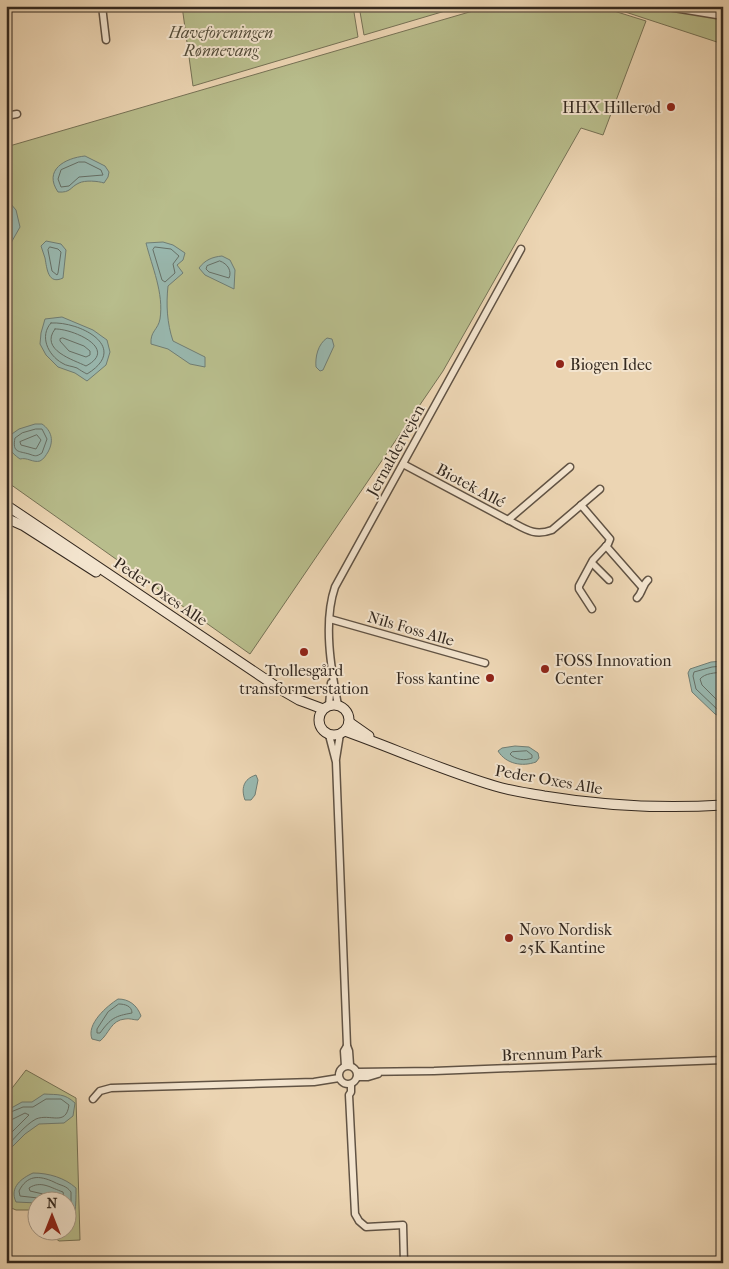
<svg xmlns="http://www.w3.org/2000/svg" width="729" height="1269" font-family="'IM FELL French Canon',serif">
  <rect width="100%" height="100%" fill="#ecd5b3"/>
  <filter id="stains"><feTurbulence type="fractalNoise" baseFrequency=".004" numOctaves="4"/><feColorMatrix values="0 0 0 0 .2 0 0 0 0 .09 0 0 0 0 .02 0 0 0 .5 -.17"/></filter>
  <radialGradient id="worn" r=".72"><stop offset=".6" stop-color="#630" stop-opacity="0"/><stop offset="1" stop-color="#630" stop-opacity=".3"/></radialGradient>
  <g fill="#b8bd8c" stroke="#767256">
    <path d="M182,6h171l5,31 -165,49z"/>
    <path d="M359,6h103l-98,29z"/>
    <path d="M490,6h108l48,15 -43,114 -22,-7 -138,243 -193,283 -240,-170 -4,-4v-333z"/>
    <path d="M607,6h116v38z"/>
    <path d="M26,1070l50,28 4,142 -21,1 -12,-9h21v-30h-30l-1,17 -6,-9h-15l-7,-3 -3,-6v-105z"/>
  </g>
  <g fill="#99b8af" stroke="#707e75">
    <path d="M85,156l20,10 4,6 -1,5 -4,6c-6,-2 -19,-3 -25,0 -9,4 -8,10 -21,9 -15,-22 7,-34 27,-36z"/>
    <path d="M10,203l6,7 4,17 -13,23 -1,29v-75z"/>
    <path d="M46,241l15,3 5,6 -3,28c-15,7 -16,-9 -18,-20 -1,-4 -3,-8 -4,-12z"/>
    <path d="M163,242l10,3 12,8 -2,7 -6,5 6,8 -15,13c-2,19 -1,37 5,55l32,16v10l-15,-3 -22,-15 -17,-5c-1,-13 7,-14 9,-25 4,-26 -8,-52 -14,-76z"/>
    <path d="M222,256l8,4 5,10 -1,19 -29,-14 -6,-7c6,-8 13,-11 23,-12z"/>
    <path d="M62,317l31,13 14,10 3,12 -4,13 -19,16 -12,-8 -17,-6 -12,-12 -6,-11 1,-11 4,-14z"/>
    <path d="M327,338l5,1 2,7 -11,24 -3,1 -4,-4c-1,-10 2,-23 11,-29z"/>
    <path d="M35,424h7c10,7 12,17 6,28 -2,3 -4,7 -8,9 -7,2 -13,-4 -20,-2 -10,-7 -12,-11 -11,-23l10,-7z"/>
    <path d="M723,661v57l-8,-4 -23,-22 -4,-19 2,-4 21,-7z"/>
    <path d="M515,746l14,1 9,6 1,5 -3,4c-14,5 -30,2 -38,-11l4,-3z"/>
    <path d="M256,775l2,5 -3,15 -4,5h-6c-4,-11 -2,-21 11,-25z"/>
    <path d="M118,999c11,0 19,6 23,17l-3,4c-4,0 -9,-2 -13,-1 -14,1 -16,15 -25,22l-8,-2c-6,-15 15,-33 26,-40z"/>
    <path d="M44,1094c14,1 20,-1 31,9l-2,13 -9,7 -25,1 -14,10 -19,19v-42l16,-9h10z"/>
    <path d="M33,1173c16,0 32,5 43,15 0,17 0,32 -9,46l-6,-2h7v-30h-30l-1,1 -21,-1c-7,-15 6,-24 17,-29z"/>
  </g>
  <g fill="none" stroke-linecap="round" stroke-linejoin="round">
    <g stroke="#667067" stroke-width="1">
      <path d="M79,162h6l16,8 2,5 -24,2 -10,9 -8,1 -3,-8 3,-9z"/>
      <path d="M50,247l8,2 3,3 -3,21 -1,2 -5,-4 -4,-21z"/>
      <path d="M155,247l16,2 8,7 -6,8 2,9 -10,9 -3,-2 -9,-30z"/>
      <path d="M220,261c8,3 12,10 9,17l-20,-6 -3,-3 1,-3z"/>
      <path d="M51,323c28,-2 80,24 36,51 -4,-2 -7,-4 -10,-6 -5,-2 -11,-2 -15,-5 -14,-8 -23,-27 -11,-40z"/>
      <path d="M55,329c15,-1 65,19 31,37 -12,-6 -47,-16 -31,-37z"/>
      <path d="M63,338l21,8 6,5v4l-4,2 -17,-6 -9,-10v-2z"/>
      <path d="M36,429h6l5,10 -5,14c-6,4 -7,3 -13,1 -10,-3 -17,-1 -14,-16l7,-5z"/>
      <path d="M37,435l4,5 -5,9 -15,-4 -1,-3z"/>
      <path d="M723,666l-11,1 -18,5 -1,4 3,13 22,21 5,3"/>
      <path d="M723,672c-8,1 -18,1 -23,7l2,6 21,21"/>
      <path d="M527,751l5,4v3c-7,3 -17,2 -22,-4l2,-2z"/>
      <path d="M119,1004c6,0 13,2 13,9 -17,3 -21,5 -32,20h-3v-4l11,-17z"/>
      <path d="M6,1114l17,-7h10l13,-8h15l8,6c-3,22 -19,8 -33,14 -11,6 -21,19 -30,28"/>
      <path d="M6,1120h5l14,-7 4,2 -23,23"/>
      <path d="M42,1202l-4,-4 -18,-2 -1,-5c8,-16 20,-16 35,-9 7,4 12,3 17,10v14l-3,15"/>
      <path d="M48,1202l-5,-8 -13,-3 -1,-3c12,-8 22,0 34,4l2,10"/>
    </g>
    <defs>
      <g id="street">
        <path d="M102,6l4,34"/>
        <path d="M662,6l61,10"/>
        <path d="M6,116l11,-2"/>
        <path d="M403,464l105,56 62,-53"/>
        <path d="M581,505l29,34 -2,5 -15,16 -14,26v3l13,20"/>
        <path d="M508,520c16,8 25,17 44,10l48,-41"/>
        <path d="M606,546l36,41"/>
        <path d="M592,563l17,17"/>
        <path d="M637,598c6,-6 5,-13 11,-18"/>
        <path d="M330,619l155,44"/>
        <path d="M329,705l2,-22"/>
        <path d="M338,705c-7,-36 -15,-83 -3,-118l186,-338"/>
        <path d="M329,735l7,27 11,284 2,5 1,14"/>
        <path d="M336,759l4,-25"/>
        <circle cx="348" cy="1075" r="9"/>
        <path d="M345,1066l-1,-15 3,-5"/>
        <path d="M357,1072l77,-1 289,-11"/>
        <path d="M357,1077h11l10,-3"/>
        <path d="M351,1084v8l-2,3 6,119 4,7 7,6 37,-2 1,38"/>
        <path d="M93,1099l7,-8 11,-3 203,-6 25,-4"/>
      </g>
      <g id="secondary">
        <path d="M6,505l274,184 19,11 24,9"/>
        <path d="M6,518l18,8 72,46"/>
        <circle cx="334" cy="720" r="15"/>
        <path d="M349,722l20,14"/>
        <path d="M345,731c50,18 99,40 150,55 16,5 33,7 49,10 61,10 117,13 179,9"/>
      </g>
    </defs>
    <use href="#street" stroke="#615344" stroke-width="9"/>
    <use href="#secondary" stroke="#33281f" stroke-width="11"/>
    <use href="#street" stroke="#f3e4ce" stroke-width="6"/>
    <use href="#secondary" stroke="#f3e4ce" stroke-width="9"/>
  </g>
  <g fill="#8f2418" stroke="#f3e4ce" stroke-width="2">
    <circle cx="671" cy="107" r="5"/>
    <circle cx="560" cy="364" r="5"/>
    <circle cx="304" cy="652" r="5"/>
    <circle cx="545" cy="669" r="5"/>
    <circle cx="490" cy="678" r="5"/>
    <circle cx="509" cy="938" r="5"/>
  </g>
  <g text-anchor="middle" stroke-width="4" stroke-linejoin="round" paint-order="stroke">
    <g font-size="16" font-style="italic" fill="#544d3a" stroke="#f3e4ce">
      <text x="221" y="38">Haveforeningen<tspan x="221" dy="18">Rønnevang</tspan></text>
    </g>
    <g font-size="16" fill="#33281f" stroke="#f3e4ce" text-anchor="start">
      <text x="661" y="113" text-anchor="end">HHX Hillerød</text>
      <text x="570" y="370">Biogen Idec</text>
      <text x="555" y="666">FOSS Innovation<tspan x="555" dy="18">Center</tspan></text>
      <text x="304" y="676" text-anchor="middle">Trollesgård<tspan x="304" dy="18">transformerstation</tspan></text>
      <text x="480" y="684" text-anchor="end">Foss kantine</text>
      <text x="519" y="935">Novo Nordisk<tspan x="519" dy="18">25K Kantine</tspan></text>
    </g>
    <g font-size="16" fill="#33281f" stroke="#f3e4ce">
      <text transform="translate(395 450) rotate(-61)" y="6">Jernaldervejen</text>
      <text transform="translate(471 485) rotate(28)" y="6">Biotek Allé</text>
      <text transform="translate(161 591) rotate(34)" y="6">Peder Oxes Alle</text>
      <text transform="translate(411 628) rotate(16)" y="6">Nils Foss Alle</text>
      <text transform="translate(549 779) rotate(10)" y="6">Peder Oxes Alle</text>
      <text transform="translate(552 1053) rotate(-2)" y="6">Brennum Park</text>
    </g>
  </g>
  <rect width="729" height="1269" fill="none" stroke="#ecd5b3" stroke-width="25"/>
  <rect x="8" y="8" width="714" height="1254" fill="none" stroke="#33281f" stroke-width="2.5"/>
  <rect x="12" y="12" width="704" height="1244" fill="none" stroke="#33281f"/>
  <g transform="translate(52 1216)"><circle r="24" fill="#f3e4ce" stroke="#a69988"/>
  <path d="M0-4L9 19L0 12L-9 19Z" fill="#8f2418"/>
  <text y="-8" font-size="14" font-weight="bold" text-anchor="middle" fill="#33281f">N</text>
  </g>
  <rect width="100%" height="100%" filter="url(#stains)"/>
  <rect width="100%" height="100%" fill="url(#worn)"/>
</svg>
